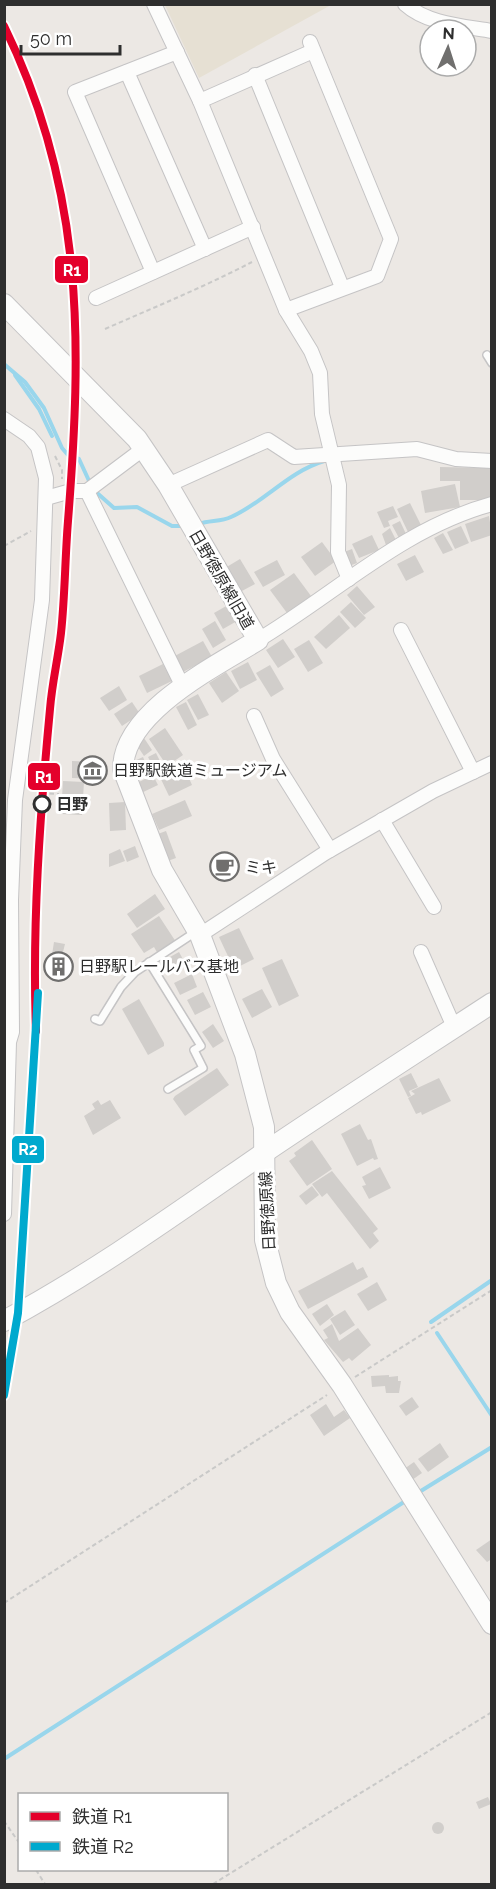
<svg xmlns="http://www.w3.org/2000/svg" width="496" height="1889" font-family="Raleway,'Noto Sans JP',sans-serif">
  <rect width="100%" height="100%" fill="#ece8e4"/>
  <path fill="#e6e0d3" d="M165,5h166l-132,73z"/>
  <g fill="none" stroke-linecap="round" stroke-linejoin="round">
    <g stroke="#99d6ec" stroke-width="4">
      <path d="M4,364l21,18 19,26 18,40 6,7 11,4 11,24"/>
      <path d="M15,375l24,34 13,27"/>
      <path d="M96,492l18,16 23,-1 35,19h11"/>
      <path d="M199,524c10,-4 22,-2 32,-7 34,-15 57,-45 93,-56"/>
      <path d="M431,1322l61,-42"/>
      <path d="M437,1333l55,83"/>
      <path d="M416,1494l76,-47"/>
      <path d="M4,1759l403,-259"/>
    </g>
  </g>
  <g fill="#d1cecb">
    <path d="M440,467l50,1v32h-30v-19h-20z"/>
    <path d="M455,484l5,23 -35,6 -4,-22z"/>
    <path d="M410,503l11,22 -13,7 -11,-23z"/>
    <path d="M393,506l5,11 -10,4 2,5 -6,2 -7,-16z"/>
    <path d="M489,516l3,19 -21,7 -6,-18z"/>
    <path d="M400,521l6,13 -7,4 -7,-13z"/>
    <path d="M461,526l8,17 -14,6 -8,-17z"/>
    <path d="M390,528l6,12 -10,5 -4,-11z"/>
    <path d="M443,533l10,17 -10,4 -9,-16z"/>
    <path d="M372,535l7,15 -20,8 -7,-14z"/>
    <path d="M322,542l14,19 -21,15 -14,-19z"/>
    <path d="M352,549l5,14 -8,3 -5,-14z"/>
    <path d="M415,555l9,17 -18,9 -9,-17z"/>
    <path d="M240,559l15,25 -15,8 -15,-24z"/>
    <path d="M277,560l8,15 -22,12 -9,-15z"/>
    <path d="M294,573l17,23 -24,17 -17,-23z"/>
    <path d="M357,586l18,21 -11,8 -17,-20z"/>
    <path d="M351,602l15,16 -11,10 -15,-16z"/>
    <path d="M228,605l9,16 -14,8 -9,-16z"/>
    <path d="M339,615l11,13 -24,21 -12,-12z"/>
    <path d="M215,621l11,19 -13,8 -11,-19z"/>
    <path d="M283,639l12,18 -17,11 -12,-18z"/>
    <path d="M309,640l14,23 -15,9 -14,-23z"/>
    <path d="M203,641l9,16 -33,17 -8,-16z"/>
    <path d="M248,662l9,18 -17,9 -9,-18z"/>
    <path d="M163,664l9,17 -25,12 -8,-17z"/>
    <path d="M270,665l14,24 -13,8 -15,-24z"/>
    <path d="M226,672l13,19 -17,12 -13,-20z"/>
    <path d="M119,686l8,14 -18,11 -9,-13z"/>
    <path d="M198,694l11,21 -11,5 -11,-20z"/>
    <path d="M132,702l8,12 -18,12 -8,-12z"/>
    <path d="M186,702l11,23 -9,5 -12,-23z"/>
    <path d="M165,728l18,27 -16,11 -18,-27z"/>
    <path d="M144,738l8,12 -8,6 -6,-9z"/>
    <path d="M156,753l5,10 -8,4 -5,-10z"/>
    <path d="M143,757l5,12 -10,5 -6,-12z"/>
    <path d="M72,761l28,1 -1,17 -27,-1z"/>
    <path d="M182,762l10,23 -23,11 -11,-23z"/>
    <path d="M153,775l5,10 -21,10 -4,-10z"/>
    <path d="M63,781l21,1 -2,33 -21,-1z"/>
    <path d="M185,800l7,16 -33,14 -7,-16z"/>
    <path d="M125,802l1,28 -16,1 -1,-28z"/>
    <path d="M166,831l10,27 -11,4 -10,-27z"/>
    <path d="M135,846l4,11 -12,5 -4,-11z"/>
    <path d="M120,849l5,12 -16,6v-13z"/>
    <path d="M155,894l10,15 -28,19 -10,-14z"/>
    <path d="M159,916l17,26 -18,12 -4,-7 -10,6 -13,-19z"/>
    <path d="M239,928l15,31 -20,10 -15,-32z"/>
    <path d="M54,942l11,2 -3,12 5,1 -3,20 -15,-3z"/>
    <path d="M179,952l6,11 -20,10 -6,-10z"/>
    <path d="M282,959l17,37 -20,10 -17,-38z"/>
    <path d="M192,974l5,13 -17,8 -6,-12z"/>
    <path d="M262,989l10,18 -20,11 -10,-19z"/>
    <path d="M203,992l8,15 -16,8 -8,-15z"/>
    <path d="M139,999l25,44v3l-16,9 -26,-46z"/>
    <path d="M213,1024l11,17 -11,7 -11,-16z"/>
    <path d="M217,1068l12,17 -44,31 -12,-17 2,-3z"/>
    <path d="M411,1073l7,14 -9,4 2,5 -3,1 -9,-18z"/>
    <path d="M439,1078l12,23 -29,14 -1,-3 -5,2 -8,-16 7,-4 -4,-3z"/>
    <path d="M98,1100l3,5 9,-5 11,18 -28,17 -9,-19 11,-7 -3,-5z"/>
    <path d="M360,1124l8,16 3,-1 7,20 -4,1 -1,-2 -16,8 -16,-32z"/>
    <path d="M312,1140l20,29 -25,17 -18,-25 7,-5 -2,-3z"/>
    <path d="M380,1167l11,21 -22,11 -7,-13 4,-1 -4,-8z"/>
    <path d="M332,1171l46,58 -5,4 6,8 -9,8 -43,-56 -5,4 -10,-13z"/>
    <path d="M312,1186l7,9 -13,10 -7,-9z"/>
    <path d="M353,1262l4,8 6,-3 5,10 -60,32 -10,-18z"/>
    <path d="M377,1282l10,18 -19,11 -11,-17z"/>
    <path d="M327,1304l7,11 -14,11 -8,-12z"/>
    <path d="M345,1310l10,15 -15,10 -10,-16z"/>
    <path d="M332,1324l7,17 19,-13 13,17 -19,16 -3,-3 -6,4 -19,-22 4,-2 -5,-8z"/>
    <path d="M389,1375v2l9,-1v5h3l-2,12h-13l-1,-7 -13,1 -1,-11z"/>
    <path d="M412,1397l7,10 -13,9 -7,-10z"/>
    <path d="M326,1404l8,13 10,-7 6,8 -26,18 -14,-21z"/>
    <path d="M440,1443l9,14 -21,15 -10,-13z"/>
    <path d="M414,1462l8,11 -10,7 -8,-11z"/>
    <path d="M492,1539v20l-5,3 -11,-12z"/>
    <path d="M488,1797l3,7 -12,5 -3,-7z"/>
    <circle cx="438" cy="1828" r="6"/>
  </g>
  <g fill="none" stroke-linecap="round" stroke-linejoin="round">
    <defs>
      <g id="lane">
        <path d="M487,355l5,8"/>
        <path d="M149,962l52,84 -7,4 9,18 -35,21"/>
        <path d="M95,1019l5,2 21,-34 14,-15 56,-37h7"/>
      </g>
      <g id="street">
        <path d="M154,4l46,97 86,209 25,41 9,22 2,41 17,71 -1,67 11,27"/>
        <path d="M405,4c22,20 58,22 87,27"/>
        <path d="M127,72l78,177"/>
        <path d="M255,75l87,212"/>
        <path d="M200,101l113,-50"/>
        <path d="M153,272l-78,-180 102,-40"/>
        <path d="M96,298l157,-71"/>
        <path d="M286,310l91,-34 14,-37 -81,-197"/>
        <path d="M4,419l25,17 9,11 8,31 -4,122 -27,200 -4,100 1,132 -3,10 -5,172"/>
        <path d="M168,485l100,-45 26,17 123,-8 39,10 36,2"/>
        <path d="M87,491l56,-42"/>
        <path d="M46,498l25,-7h16l95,194"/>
        <path d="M401,630l72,142"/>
        <path d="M258,640c77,-46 145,-112 234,-136"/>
        <path d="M254,716l19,43 57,91"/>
        <path d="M382,820l52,87"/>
        <path d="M200,935l125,-82 108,-62 59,-28"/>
        <path d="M421,952l33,75"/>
      </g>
      <g id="secondary">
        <path d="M4,304l133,135 31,46 90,155c-42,26 -135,72 -135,129l39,101 38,65 45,119 19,73 1,113 11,43 14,29 52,73 150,239"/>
        <path d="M4,1321c93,-50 177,-111 264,-171 74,-50 149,-98 224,-147"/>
      </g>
    </defs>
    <use href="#lane" stroke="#c5c4c5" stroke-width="10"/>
    <use href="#street" stroke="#c5c4c5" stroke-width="16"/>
    <use href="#secondary" stroke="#c5c4c5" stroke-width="22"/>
    <g stroke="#c9c9c8" stroke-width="2" stroke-dasharray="4.5 3" stroke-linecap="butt">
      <path d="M105,329c50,-22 99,-42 147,-67"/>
      <path d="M55,456l7,14v9"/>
      <path d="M4,546l27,-15"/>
      <path d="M42,793l17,1"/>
      <path d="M355,1377l137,-87"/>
      <path d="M4,1603l323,-208"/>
      <path d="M4,1821l16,23"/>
      <path d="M36,1870l9,14"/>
      <path d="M213,1884l279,-172"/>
    </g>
    <use href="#lane" stroke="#fcfcfb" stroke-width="7"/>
    <use href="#street" stroke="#fcfcfb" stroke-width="14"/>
    <use href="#secondary" stroke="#fcfcfb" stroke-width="20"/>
    <defs>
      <path id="rail-1" d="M4,26c81,165 78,317 64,495 -3,37 -3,75 -7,112 -3,26 -9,50 -11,76 -10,106 -18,215 -14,322"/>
      <path id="rail-2" d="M4,1395l14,-82 20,-320"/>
    </defs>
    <use href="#rail-1" stroke="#fff" stroke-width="12"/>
    <use href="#rail-2" stroke="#fff" stroke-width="12"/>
    <use href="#rail-1" stroke="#e4002b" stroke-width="8"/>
    <use href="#rail-2" stroke="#00a9ce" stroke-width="8"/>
  </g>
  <defs>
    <symbol id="museum-ring" viewBox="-11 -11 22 22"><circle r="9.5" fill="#fff" stroke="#706f6e" stroke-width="1.5"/><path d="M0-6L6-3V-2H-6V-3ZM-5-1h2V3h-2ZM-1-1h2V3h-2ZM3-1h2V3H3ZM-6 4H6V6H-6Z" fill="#706f6e"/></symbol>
    <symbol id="cafe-ring" viewBox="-11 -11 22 22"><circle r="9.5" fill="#fff" stroke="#706f6e" stroke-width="1.5"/><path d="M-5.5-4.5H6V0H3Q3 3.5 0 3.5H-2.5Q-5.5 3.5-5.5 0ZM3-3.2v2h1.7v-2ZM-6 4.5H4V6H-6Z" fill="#706f6e"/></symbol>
    <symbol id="building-ring" viewBox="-11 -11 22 22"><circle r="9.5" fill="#fff" stroke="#706f6e" stroke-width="1.5"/><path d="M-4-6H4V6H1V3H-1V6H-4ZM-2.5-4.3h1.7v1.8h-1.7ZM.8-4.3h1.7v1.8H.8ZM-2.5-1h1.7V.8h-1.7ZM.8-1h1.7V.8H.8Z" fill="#706f6e"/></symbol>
  </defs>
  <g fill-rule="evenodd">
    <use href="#museum-ring" x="76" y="754" width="33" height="33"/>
    <use href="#cafe-ring" x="208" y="850" width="33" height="33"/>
    <use href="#building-ring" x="42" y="950" width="33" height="33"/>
  </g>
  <circle fill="#fff" stroke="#2e2e2e" stroke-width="3" cx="42" cy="804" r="8"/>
  <g text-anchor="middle" stroke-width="6" stroke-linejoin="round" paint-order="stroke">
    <g font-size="16" fill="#2e2e2e" stroke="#fff">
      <text transform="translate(222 579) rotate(60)" y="6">日野徳原線旧道</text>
      <text transform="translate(267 1211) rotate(-93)" y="6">日野徳原線</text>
    </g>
    <g font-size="16" fill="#2e2e2e" stroke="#fff" text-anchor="start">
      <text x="113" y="776">日野駅鉄道ミュージアム</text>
      <text x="245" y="873">ミキ</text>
      <text x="79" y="972">日野駅レールバス基地</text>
    </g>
    <g font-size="16" font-weight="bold" fill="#2e2e2e" stroke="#fff" text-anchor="start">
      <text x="56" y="810">日野</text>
    </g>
  </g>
  <g stroke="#fff" stroke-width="2">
    <rect x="54" y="255" width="35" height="29" rx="6" fill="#e4002b"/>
    <rect x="27" y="762" width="34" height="29" rx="6" fill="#e4002b"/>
    <rect x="11" y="1135" width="34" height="29" rx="6" fill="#00a9ce"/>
  </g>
  <g font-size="16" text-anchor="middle" font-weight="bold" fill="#fff">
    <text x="72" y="276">R1</text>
    <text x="44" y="783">R1</text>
    <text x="28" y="1155">R2</text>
  </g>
  <rect width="496" height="1889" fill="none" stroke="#2e2e2e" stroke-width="12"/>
  <rect x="18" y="1793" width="210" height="78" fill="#ffffff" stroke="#ababab" stroke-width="1.5"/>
  <rect x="30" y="1812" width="30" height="9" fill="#e4002b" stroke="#ababab" stroke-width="1.5"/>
  <text x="72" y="1823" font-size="18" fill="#2e2e2e">鉄道 R1</text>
  <rect x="30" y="1842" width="30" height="9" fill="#00a9ce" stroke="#ababab" stroke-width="1.5"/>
  <text x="72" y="1853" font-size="18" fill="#2e2e2e">鉄道 R2</text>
  <g transform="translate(448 48) rotate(3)"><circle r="28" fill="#ffffff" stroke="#ababab" stroke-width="1.5"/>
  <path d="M0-4.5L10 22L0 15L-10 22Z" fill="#706f6e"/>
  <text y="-9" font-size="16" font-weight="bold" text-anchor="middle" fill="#2e2e2e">N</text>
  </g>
  <path d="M21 45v9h99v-9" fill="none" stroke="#2e2e2e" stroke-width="3"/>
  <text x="30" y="45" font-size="18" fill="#2e2e2e" stroke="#ffffff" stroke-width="4.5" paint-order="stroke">50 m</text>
</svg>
